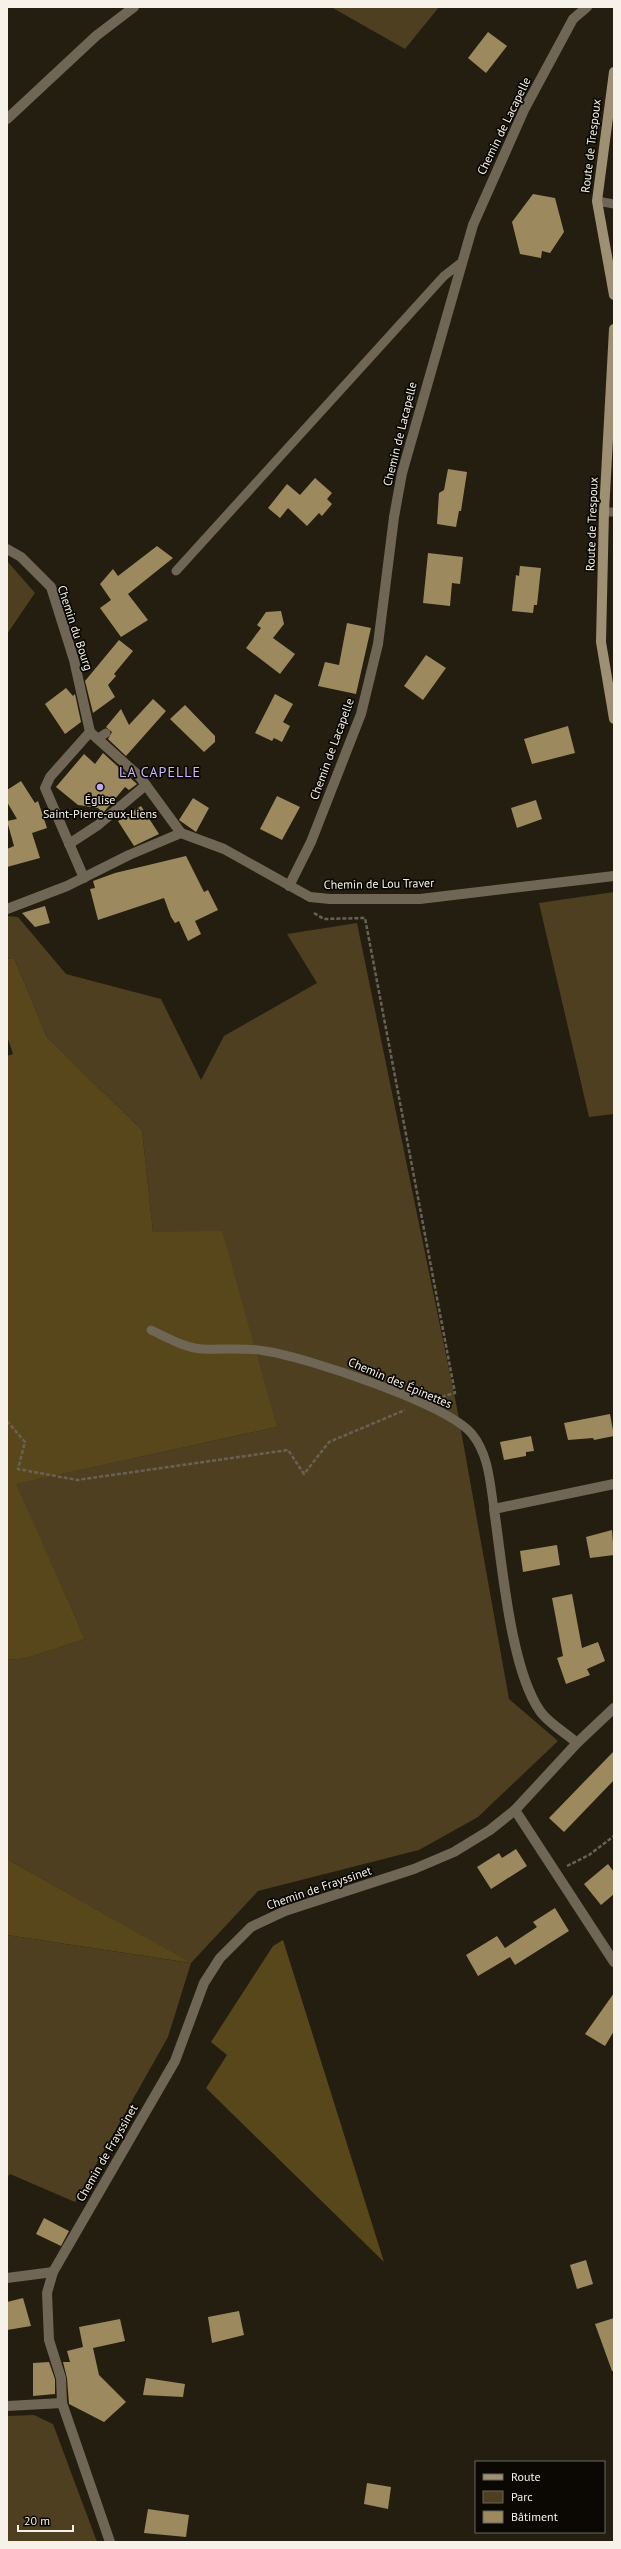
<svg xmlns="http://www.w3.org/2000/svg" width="621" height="2549" font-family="'PT Sans',sans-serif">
  <rect width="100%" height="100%" fill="#241e10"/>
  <g fill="#4d3f1f">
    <path d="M331,7h108l-34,42z"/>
    <path d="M7,561l28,32 -28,41z"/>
    <path d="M614,892v222l-25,3 -50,-214z"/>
    <path d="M7,916l11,1 48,57 95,25 40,81 23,-44 93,-53 -30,-49 70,-11 100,485 52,291 49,42 -80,76 -59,33 -161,41 -67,72 -23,74 -93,165 -65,-28 -3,4v-243l183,28 -183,-104v-199l20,-2 58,-19 -70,-155 262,-57 -124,-195 -11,-102 -95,-93 -33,-79 -7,1z"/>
    <path d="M34,2415l19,9 44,118h-90v-126z"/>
  </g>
  <g fill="#59471c">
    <path d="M14,958l33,79 95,93 11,102 69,-1 55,196 -261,57 69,155 -58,19 -20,2v-604l6,-2 -6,-18v-77z"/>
    <path d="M7,1859l184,104 -184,-28z"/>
    <path d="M283,1940l101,322 -178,-174 21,-33 -16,-13 62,-96z"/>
  </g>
  <g fill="#9d895e">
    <path d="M488,32l19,14 -21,27 -18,-15z"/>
    <path d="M533,194l22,4 9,34 -14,21 -8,-2 -1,7 -21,-4 -8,-32z"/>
    <path d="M448,469l19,3 -6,39h-2l-3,16 -19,-3 2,-31 5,-3z"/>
    <path d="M315,478l17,15 -5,6 5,5 -10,12 -3,-3 -12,13 -19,-18 -8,10 -12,-10 19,-24 13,11z"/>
    <path d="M157,546l16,12 -45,36 20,26 -27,17 -21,-29 11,-8 -11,-16 13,-15 5,7z"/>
    <path d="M428,553l35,4 -3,27 -8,-1 -2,23 -27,-3z"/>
    <path d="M520,566l21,2 -4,37h-3l-1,8 -21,-2 4,-36 3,1z"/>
    <path d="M281,611l3,13 -11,14 22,16 -15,20 -34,-26 15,-20 -4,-3 9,-13z"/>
    <path d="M347,623l24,5 -15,66 -38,-8 7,-24 14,3z"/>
    <path d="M119,640l14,11 -19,23 2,2 -8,9 7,12 -22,16 -8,-32z"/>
    <path d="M426,655l20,13 -23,32 -19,-14z"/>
    <path d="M66,688l7,8 2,-2 6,28 -16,12 -20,-30z"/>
    <path d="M275,694l18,10 -10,18 7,4 -8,16 -8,-4 -2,3 -17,-8z"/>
    <path d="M153,699l13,12 -40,45 -18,-17 4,-7 -6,-5 15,-18 8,16z"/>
    <path d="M185,705l30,31v6l-11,10 -34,-33z"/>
    <path d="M568,726l7,27 -43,11 -8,-25z"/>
    <path d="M103,753l34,31 -8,6 -4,-3 -22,26 -5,-5 -20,-3 -22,-18 28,-33 11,10z"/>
    <path d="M21,781l14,22 3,-2 9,27 -15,5 8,25 -33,9v-18l7,-3 -7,-25 10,-2 -10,-17v-12z"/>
    <path d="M277,796l23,11 -18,33 -22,-11z"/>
    <path d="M193,798l16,10 -13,24 -17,-12z"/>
    <path d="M536,800l6,19 -25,9 -6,-20z"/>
    <path d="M141,806l18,28 -25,12 -16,-25z"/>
    <path d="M186,856l18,36 4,-2 10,20 -23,11 6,13 -13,7 -9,-20 -4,2 -4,-6 -7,-19 -66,22 -8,-31 5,-1 -2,-7 22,-8z"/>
    <path d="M45,906l5,17 -15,4 -13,-14z"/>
    <path d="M610,1414l4,22 -20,4 -1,-2 -25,2 -4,-17z"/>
    <path d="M531,1436l3,15 -8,1v4l-22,4 -4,-18z"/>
    <path d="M612,1530l2,25 -24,3 -4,-21z"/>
    <path d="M557,1545l3,20 -37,7 -3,-21z"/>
    <path d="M572,1594l10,54 16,-6 7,19 -18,8 3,6 -24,9 -9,-26 6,-2 -11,-58z"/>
    <path d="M614,1751v29l-50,52 -15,-14z"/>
    <path d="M516,1849l11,17 -36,23 -14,-22 22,-14 3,5z"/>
    <path d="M608,1864l6,8v22l-13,11 -17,-21z"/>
    <path d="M555,1908l14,23 -54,34 -5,-8 -32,19 -12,-21 31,-19 8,12 32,-21 -4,-5z"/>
    <path d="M614,1993v38l-9,15 -20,-12z"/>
    <path d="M44,2218l25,13 -8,15 -25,-12z"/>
    <path d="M586,2260l7,24 -16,5 -7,-24z"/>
    <path d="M23,2298l8,28 -24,4v-28z"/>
    <path d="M239,2311l5,24 -32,8 -4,-26z"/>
    <path d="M614,2318v53h-2l-17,-47z"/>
    <path d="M120,2319l5,22 -32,7 6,27 27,27 -22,20 -35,-18 -2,-26 -4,-16h7l-3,-11 16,-4 -4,-20z"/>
    <path d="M49,2362l6,17v15l-22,2v-33z"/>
    <path d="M146,2378l39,6 -2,13 -40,-2z"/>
    <path d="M367,2483l24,4 -3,22 -24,-5z"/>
    <path d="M148,2509l41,6 -3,22 -42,-4z"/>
  </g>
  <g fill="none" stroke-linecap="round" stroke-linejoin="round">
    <g stroke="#686256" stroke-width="2.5" stroke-dasharray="4 2" stroke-linecap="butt">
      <path d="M314,913l10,6 41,-1 90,475 -14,4"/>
      <path d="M7,1421l18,21 -7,27 59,11 211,-30 16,24 25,-32 76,-32"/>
      <path d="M567,1866l22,-11 25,-19"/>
    </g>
    <g stroke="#6f6655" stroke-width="9">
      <path d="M597,201l17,3"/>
      <path d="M604,512h10"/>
      <path d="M176,571l268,-295 18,-14"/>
      <path d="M97,739l9,-6"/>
      <path d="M151,1330c15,7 34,18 51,19 21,1 42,-2 63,2 41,6 182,53 207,83 17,21 18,49 22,75"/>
    </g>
    <g stroke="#6f6655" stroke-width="10">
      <path d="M7,119l89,-83 38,-29"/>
      <path d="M7,549l14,8 30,30 23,73 16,72"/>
      <path d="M69,844l29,-19 48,-40"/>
      <path d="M84,878l-39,-90 5,-11 40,-45 50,45 41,56"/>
      <path d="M289,886l22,-44 50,-128 17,-70 16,-127 8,-44 71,-248 51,-115 49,-91 14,-12"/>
      <path d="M7,909l60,-23 62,-31 52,-22 43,16 86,48 20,2h90l194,-23"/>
      <path d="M577,1743c-11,-10 -29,-20 -37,-32 -30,-43 -38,-149 -46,-202l120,-25"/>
      <path d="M515,1810l99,152"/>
      <path d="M7,2278l46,-6"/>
      <path d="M7,2406l55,-3"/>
      <path d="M110,2542l-48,-139 -1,-25 -12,-38 -2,-47 6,-21 122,-211 29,-78 16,-25 31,-31 34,-16 129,-42 40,-17 36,-22 25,-20 62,-67 37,-35"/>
    </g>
    <g stroke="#9d9073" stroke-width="10">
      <path d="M614,72l-17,129 17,94"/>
      <path d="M614,329l-10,183 -3,130 13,77"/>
    </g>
  </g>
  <circle fill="#bea9f5" stroke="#0b0804" stroke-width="1.5" cx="100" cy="787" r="4"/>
  <g text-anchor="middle" stroke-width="3.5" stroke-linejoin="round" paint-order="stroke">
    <g font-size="12" fill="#f6f2e9" stroke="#0b0804">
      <text transform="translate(504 126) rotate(-64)" y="4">Chemin de Lacapelle</text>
      <text transform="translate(591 146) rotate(-83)" y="4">Route de Trespoux</text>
      <text transform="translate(400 434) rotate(-76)" y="4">Chemin de Lacapelle</text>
      <text transform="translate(592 524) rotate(-88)" y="4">Route de Trespoux</text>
      <text transform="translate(75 628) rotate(72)" y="4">Chemin du Bourg</text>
      <text transform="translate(332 749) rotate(-70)" y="4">Chemin de Lacapelle</text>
      <text transform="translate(379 884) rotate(-1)" y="4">Chemin de Lou Traver</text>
      <text transform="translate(400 1383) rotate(23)" y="4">Chemin des Épinettes</text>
      <text transform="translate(319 1888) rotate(-19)" y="4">Chemin de Frayssinet</text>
      <text transform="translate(107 2153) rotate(-60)" y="4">Chemin de Frayssinet</text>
    </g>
    <g font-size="12" fill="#f6f2e9" stroke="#0b0804">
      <text x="100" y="804">Église<tspan x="100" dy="14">Saint-Pierre-aux-Liens</tspan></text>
    </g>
    <g font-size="14" letter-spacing="1" fill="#cbb7fe" stroke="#0b0804">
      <text x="160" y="777">LA CAPELLE</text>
    </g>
  </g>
  <rect width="621" height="2549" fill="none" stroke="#f6f2e9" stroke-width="16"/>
  <rect x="475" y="2461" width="130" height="72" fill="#0b0804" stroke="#696660"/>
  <rect x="483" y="2474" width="20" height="6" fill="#9d9073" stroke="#696660"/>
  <text x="511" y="2481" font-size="12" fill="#f6f2e9">Route</text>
  <rect x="483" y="2491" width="20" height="12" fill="#4d3f1f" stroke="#696660"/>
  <text x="511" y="2501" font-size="12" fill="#f6f2e9">Parc</text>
  <rect x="483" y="2511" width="20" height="12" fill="#9d895e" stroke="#696660"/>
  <text x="511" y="2521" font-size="12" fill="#f6f2e9">Bâtiment</text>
  <path d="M18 2525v6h55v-6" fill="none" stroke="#f6f2e9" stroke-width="2"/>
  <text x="24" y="2525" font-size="12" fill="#f6f2e9" stroke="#0b0804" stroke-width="3" paint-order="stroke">20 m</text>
</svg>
